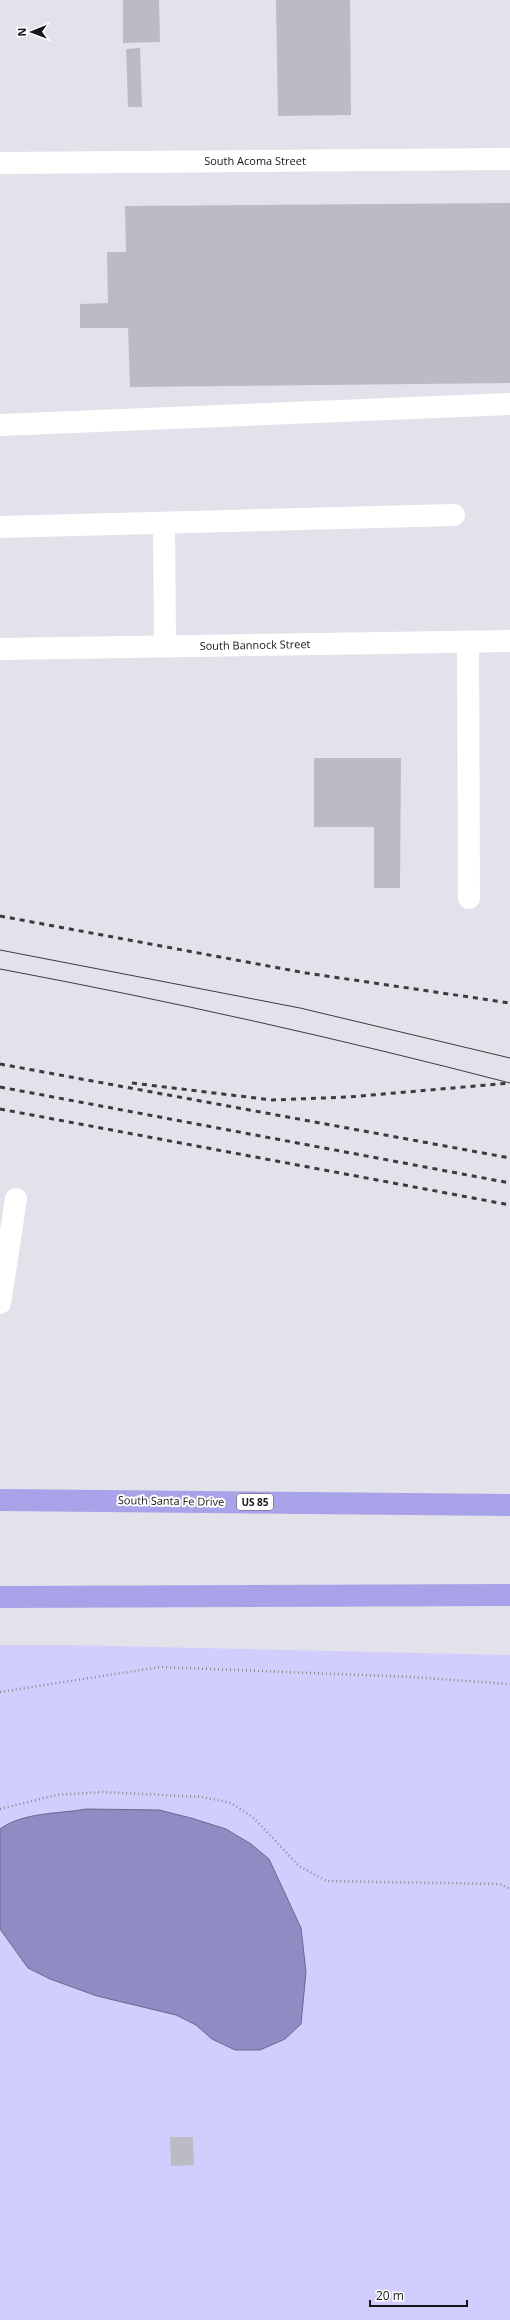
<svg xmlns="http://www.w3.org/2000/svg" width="510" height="2320" font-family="'Open Sans',sans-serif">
  <rect width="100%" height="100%" fill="#e3e2eb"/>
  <path fill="#d1cefe" d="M0,1645h69l441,10v665h-510z"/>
  <path fill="#908bc2" stroke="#6b688f" d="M86,1809l73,1 32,8 35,11 25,15 18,15 32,69 5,44 -5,52 -16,15 -25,11h-25l-23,-11 -16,-14 -20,-10 -79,-19 -47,-17 -22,-11 -28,-39v-100c23,-17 59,-15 86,-20z"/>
  <g fill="#bbbbc4">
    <path d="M123,0h36l1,42 -37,1z"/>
    <path d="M276,0h74l1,115 -73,1z"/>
    <path d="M140,48l2,59h-14l-2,-58z"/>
    <path d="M510,203v180l-380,4 -2,-59h-48v-24l28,-1 -1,-51h19l-1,-46z"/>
    <path d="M314,758h87l-1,130h-26v-61h-60z"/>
    <path d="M170,2137h23l1,28 -23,1z"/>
  </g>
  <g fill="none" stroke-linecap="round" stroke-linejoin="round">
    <g stroke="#8c8c92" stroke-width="2.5" stroke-dasharray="1 3" stroke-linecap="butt">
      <path d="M0,1692l160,-25 252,10 98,7"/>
      <path d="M0,1809l56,-14 47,-3 100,5 28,6 23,15 45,48 27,15 174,3 10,5"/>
    </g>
    <g stroke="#fff" stroke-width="22">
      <path d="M0,163l510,-4"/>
      <path d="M0,425l510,-21"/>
      <path d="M164,523l1,123"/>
      <path d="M0,527l454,-12"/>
      <path d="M468,642l1,256"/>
      <path d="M0,649l510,-8"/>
      <path d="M0,1303l16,-104"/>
    </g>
    <g stroke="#a8a2e8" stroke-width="22">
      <path d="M0,1500l510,5"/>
      <path d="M0,1597l510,-2"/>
    </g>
    <g stroke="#3b3b3f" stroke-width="1">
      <path d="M0,950l300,58 210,50"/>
      <path d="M0,969c171,32 341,70 510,114"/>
    </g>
    <g stroke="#3b3b3f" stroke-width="3" stroke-dasharray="5 5" stroke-linecap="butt">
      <path d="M0,916l306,57 204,30"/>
      <path d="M0,1064l510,94"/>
      <path d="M132,1083l140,17 77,-3 161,-14"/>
      <path d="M0,1087l510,96"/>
      <path d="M0,1109l510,96"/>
    </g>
  </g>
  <g text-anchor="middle" stroke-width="4" stroke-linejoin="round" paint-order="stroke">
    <rect fill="#fff" stroke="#5c5c5e" stroke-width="1" x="237" y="1494" width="36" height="16" rx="3"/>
    <g font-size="10" font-weight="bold" fill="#161619">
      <text x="255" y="1506">US 85</text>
    </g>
    <g font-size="11" fill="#161619" stroke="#fff">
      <text x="255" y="165">South Acoma Street</text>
      <text transform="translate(255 645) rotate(-1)" y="4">South Bannock Street</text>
      <text transform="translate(171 1501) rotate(1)" y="4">South Santa Fe Drive</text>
    </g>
  </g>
  <g transform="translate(32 32) rotate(269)" stroke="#ffffff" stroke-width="3" paint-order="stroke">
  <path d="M0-3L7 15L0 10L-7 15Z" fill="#161619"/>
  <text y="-6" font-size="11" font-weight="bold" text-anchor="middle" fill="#161619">N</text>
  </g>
  <path d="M370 2300v6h97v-6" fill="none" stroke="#161619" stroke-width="2"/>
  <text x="376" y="2300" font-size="12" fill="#161619" stroke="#ffffff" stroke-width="3" paint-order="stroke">20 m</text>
</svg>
